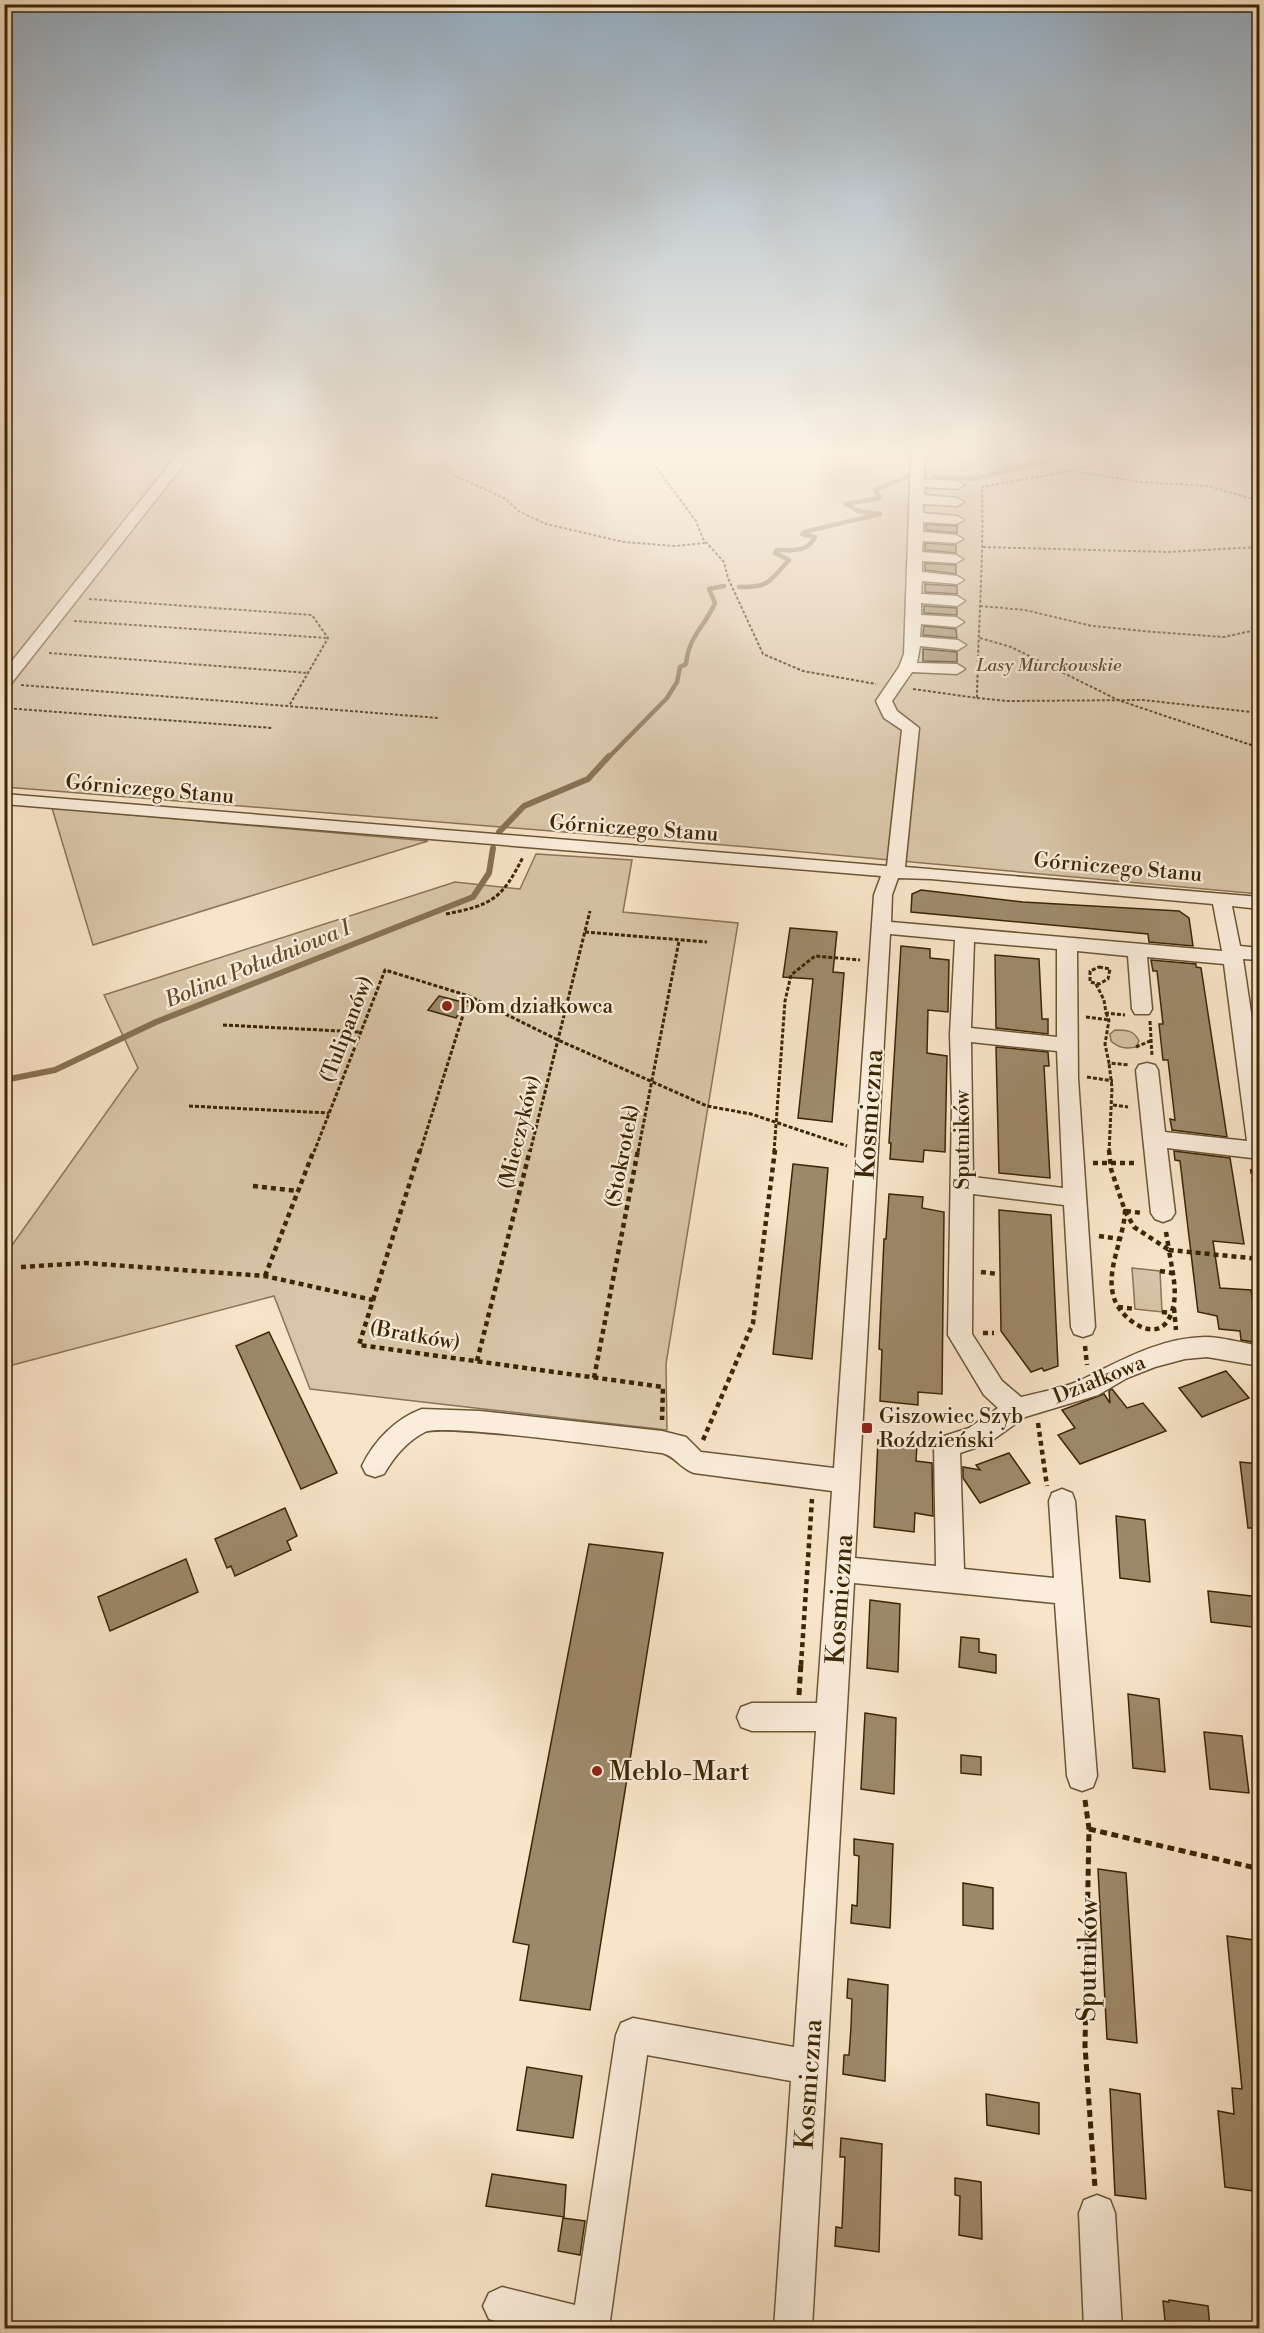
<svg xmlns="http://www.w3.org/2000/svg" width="1264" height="2333" font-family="'Libre Bodoni',serif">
  <rect width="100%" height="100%" fill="#f8e4c8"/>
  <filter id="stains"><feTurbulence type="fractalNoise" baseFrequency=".00333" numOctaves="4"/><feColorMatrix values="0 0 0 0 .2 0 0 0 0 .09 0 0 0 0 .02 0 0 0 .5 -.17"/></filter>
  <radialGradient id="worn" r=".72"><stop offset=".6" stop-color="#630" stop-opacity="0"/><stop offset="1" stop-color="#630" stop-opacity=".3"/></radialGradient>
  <g fill="#d8c4a7" stroke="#8a7556" stroke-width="1.5">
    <path d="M4,455h1255v439l-511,-47 -743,-60z"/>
    <path d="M52,808l376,33 -335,104z"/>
    <path d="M536,854l96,6 -9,52 115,11 -72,441 1,66 -357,-41 -36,-93 -269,71v-112l133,-187 -34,-73 351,-113 65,7z"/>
    <path d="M1115,1030c11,0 19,0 24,11l-3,6c-11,2 -17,1 -25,-6l-1,-7z"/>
    <path d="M1132,1268l28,3 2,41 -27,-3z"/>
  </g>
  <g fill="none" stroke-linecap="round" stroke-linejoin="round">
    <g stroke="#867151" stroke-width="4.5">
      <path d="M933,477l41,2 97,-24"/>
      <path d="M739,587c31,1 30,-6 50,-27l-14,-7 2,-3c15,0 30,3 38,-13l-13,-3 2,-2 76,-18 -22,-3 -12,-7 34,-6 -5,-8 36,-15"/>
      <path d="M608,758l59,-60 10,-16 3,-15 6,-3c3,-29 18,-36 29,-61l-6,-14 15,-3"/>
    </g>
    <g stroke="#867151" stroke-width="6">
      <path d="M499,832l25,-26 64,-27 21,-23"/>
      <path d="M4,1080l51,-10 101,-48 317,-125 16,-24 4,-25"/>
    </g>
  </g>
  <g fill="#9d896a" stroke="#3b2604" stroke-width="1.5">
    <path d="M926,524l31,2v7l-31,-3z"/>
    <path d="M925,543l31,2v8l-31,-3z"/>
    <path d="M925,563l31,2v9l-31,-4z"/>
    <path d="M925,584l32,2v8l-32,-2z"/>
    <path d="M924,606l33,2v7l-33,-2z"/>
    <path d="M924,626l32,3 1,9 -34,-3z"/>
    <path d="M923,649l34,3v10l-34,-1z"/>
    <path d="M921,890l102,12 156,9 10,7 4,28 -44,-4 -1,-8 -237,-22 1,-18z"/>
    <path d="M790,928l47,4 -4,40 11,1 -12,149 -34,-4 15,-139 -30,-2z"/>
    <path d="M901,946l29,3v9l19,2 -1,52 -20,-2 -1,43 20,3 -2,96 -21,-2 -1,12 -33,-3 1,-16h-2z"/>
    <path d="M995,955l44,4 3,60h6v15l-52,-6z"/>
    <path d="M1151,960l45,4v3l5,1 26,169 -55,-7 -2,-11 5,1 -7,-60h-5l-4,-36h4l-6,-53h-4z"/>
    <path d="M439,996l27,7 -10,15 -28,-8z"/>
    <path d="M996,1047l52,5 1,14h-5l6,112 -51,-5z"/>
    <path d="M1174,1151l56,7 14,86 -31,-3 7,47 31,2 7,53 -17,-3 -1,-9 -21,-2 -2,-13 -19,-4 -18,-151 -5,-1z"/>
    <path d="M793,1164l35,4 -16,191 -39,-5z"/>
    <path d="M889,1194l34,3 -1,11 22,4 -2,182 -24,-2v13l-38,-4 2,-51 -3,-1 5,-110h2z"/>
    <path d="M999,1210l52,5 7,151 -14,5 -2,-3 -11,4 -30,-41z"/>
    <path d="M269,1332l68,141 -36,16 -65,-143z"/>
    <path d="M1226,1371l23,27 -47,19 -23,-29z"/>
    <path d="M1112,1389l15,19 16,-5 23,28 -86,33 -22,-29 17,-7 -13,-18 42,-16 6,9 -1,-12z"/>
    <path d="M878,1440l39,4 -1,17 16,2 1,53 -18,-3 -1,19 -40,-5z"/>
    <path d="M1009,1453l21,30 -50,20 -17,-25v-11l17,3 -4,-5z"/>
    <path d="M1240,1462l20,2v64h-12z"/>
    <path d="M285,1508l12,28 -10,5 4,9 -56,26 -4,-10 -4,2 -12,-29z"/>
    <path d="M1116,1516l29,4 5,62 -30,-4z"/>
    <path d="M589,1544l74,9 -73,457 -70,-10 9,-55 -16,-3z"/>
    <path d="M186,1559l12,33 -88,39 -12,-34z"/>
    <path d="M1208,1591l52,6v31l-49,-6z"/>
    <path d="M870,1600l30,4 -2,68 -31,-4z"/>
    <path d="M961,1637l18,2v13l17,3v18l-37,-6z"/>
    <path d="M1128,1694l31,5 6,73 -32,-4z"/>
    <path d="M865,1713l31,5 -2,76 -33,-5z"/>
    <path d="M1204,1732l38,4 7,57 -39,-4z"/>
    <path d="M961,1755l20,2v18l-20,-2z"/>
    <path d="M854,1839l39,5 -3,84 -39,-5 1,-18 5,1 2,-50 -5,-1z"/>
    <path d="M1098,1869l28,4 11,170 -30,-4z"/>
    <path d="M963,1883l30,5v41l-30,-4z"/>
    <path d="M1227,1936l33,5v251l-35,-5 -7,-76 16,3 -2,-26 10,1z"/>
    <path d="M848,1979l40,6 -3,96 -42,-7 1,-19h5l2,-28 1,-28 -5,-1z"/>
    <path d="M527,2067l55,9 -9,62 -56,-8z"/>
    <path d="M1110,2089l30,5 6,105 -31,-4z"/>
    <path d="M986,2094l53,9v31l-52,-9z"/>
    <path d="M841,2138l41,6 -3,108 -44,-6 1,-19 6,1 3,-71h-5z"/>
    <path d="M492,2174l74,11 -2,32 -78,-11z"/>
    <path d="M955,2178l26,4 1,57 -23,-4 1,-39 -5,-1z"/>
    <path d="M563,2218l22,3 -5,34 -22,-4z"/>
    <path d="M1169,2300l39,6 2,22h-39l-1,-6 -5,-1 -2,-20 6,1z"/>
  </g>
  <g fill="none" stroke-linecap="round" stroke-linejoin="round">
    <defs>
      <g id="minor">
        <path d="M177,455h14l-181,230 -6,2v-16z"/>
        <path d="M911,455h14l-1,24 33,2 7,4 -7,4 -33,-2v8l33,3 7,4 -7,4 -34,-2v9l34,3 7,4 -7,4 -34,-2v10l33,3 7,4 -7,4 -33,-2 -1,11 34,3 7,4 -7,4 -34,-2v11l35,4 7,4 -7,4 -35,-3 -1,13 36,2 8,5 -8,5 -36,-3v12l35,2 8,5 -8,5 -35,-3 -1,13 38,3 8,5 -8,5 -38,-4 -3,17 40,1 8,5 -8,5 -45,-2 -20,29 5,10 22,17 -14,139 355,30v12l-28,-3 8,40 20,2v12l-17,-1 17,113v87l-93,-11 8,65 -4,6 -8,3 -8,-3 -4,-6 -15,-143 3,-5 8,-2 8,2 3,5 7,62 82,9 -23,-177 -77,-7 5,52 -3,5h-14l-3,-5 -4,-53 -51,-5 1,127 17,249 -3,7 -9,3 -9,-3 -3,-7 -7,-122 -91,-11 -1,140 30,47 19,16c20,-5 44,-9 62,-18 39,-19 77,-41 122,-42 17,0 37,6 55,9v20l-53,-9 -22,2 -30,8 -28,11 -29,17 -73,22 -38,27 -27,9 4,116 90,9 -5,-77 3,-8 10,-4 10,4 3,8 22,275 -4,11 -11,4 -11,-4 -4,-11 -12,-173 -201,-20 -42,745h-38l17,-247 -144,-26 -38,273h-92l-28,-9 -6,-13 6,-13 13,-6 73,18 41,-270 5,-12 12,-5 161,29 22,-316h-64l-11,-4 -4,-10 4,-10 11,-4h65l15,-212 -138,-18c-13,-4 -19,-17 -32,-20 -33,-4 -219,-30 -237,-21 -18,9 -31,25 -41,42l-9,3 -9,-3 -4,-8c12,-25 33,-47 60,-57l58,2 182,20 24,6 15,15 133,16 40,-573 7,-19 -877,-72v-10l883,72 15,-136 -18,-12 -8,-17 23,-34 5,-13zM898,878l33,1 282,25 9,47 -331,-29 1,-27zM890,934l65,6 -5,94 2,71 -4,230 36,60 14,13 -29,20 -31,10 -4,8 2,120 -81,-8zM974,942l83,7v88l-86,-9zM971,1042l86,9 6,137 -90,-11z"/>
        <path d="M1097,2195l13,5 5,13 7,115h-38l-5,-115 5,-13z"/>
      </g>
    </defs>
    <use href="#minor" stroke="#6a5635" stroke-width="3"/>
    <g stroke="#3b2604" stroke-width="2" stroke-dasharray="3 2" stroke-linecap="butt">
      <path d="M437,455l16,20 51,23 16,14 26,12 78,18 50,4 32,-3"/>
      <path d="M647,455l49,66 7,18 21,23 4,16 35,76 40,17 73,13"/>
      <path d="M1071,471l70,11 67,4 52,15"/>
      <path d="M983,547l184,5 93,-5"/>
      <path d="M89,599l223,16 16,23 -39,68"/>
      <path d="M980,606l45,4 67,16 62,6 70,5 36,-8"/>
      <path d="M74,621l253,17"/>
      <path d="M980,638l31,9 107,53 142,48"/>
      <path d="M49,653l259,20"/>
      <path d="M21,685l418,33"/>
      <path d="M913,689l64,9c1,-70 7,-141 5,-211l87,-16 62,-16"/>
      <path d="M977,698l30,3 136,-1 117,13"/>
      <path d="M4,708l268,20"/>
    </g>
    <g stroke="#3b2604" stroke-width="3" stroke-dasharray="4 2" stroke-linecap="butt">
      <path d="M446,914c46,-9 56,-15 77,-57"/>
      <path d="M585,932l122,10"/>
      <path d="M1099,967l11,2 -2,10 -9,5 -9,-2v-11z"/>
      <path d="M1096,984l8,16 2,13 19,2"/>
      <path d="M1106,1013l3,7 -4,24 4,19 20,2"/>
      <path d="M1086,1017l23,3"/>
      <path d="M1150,1021l2,35"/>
      <path d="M223,1025l137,7"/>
      <path d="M1136,1047l14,-6"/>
      <path d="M1087,1077l26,4"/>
      <path d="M1113,1105l15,2"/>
      <path d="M189,1106l140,7"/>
      <path d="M314,1152l71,-182 84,26 89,44 149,66 44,8 96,32"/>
      <path d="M420,1152l49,-156"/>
      <path d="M530,1152l60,-241"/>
      <path d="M638,1152l41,-211"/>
      <path d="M774,1152l11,-151 6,-26 24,-19 45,4"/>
      <path d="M1109,1152l3,-64 -3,-25"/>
    </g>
    <g stroke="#3b2604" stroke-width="4.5" stroke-dasharray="5 4" stroke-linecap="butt">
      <path d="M1109,1150l2,19 14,42"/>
      <path d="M1093,1163h44"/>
      <path d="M1252,1169l8,49"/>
      <path d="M253,1186l45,5"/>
      <path d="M1125,1211l9,16 35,23c3,21 10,44 2,64 -12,33 -50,6 -57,-16 -9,-28 10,-59 11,-87z"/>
      <path d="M1126,1211l16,2"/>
      <path d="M1166,1232l3,18 91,9"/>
      <path d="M1099,1236l20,3"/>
      <path d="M21,1267l64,-4 180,13 108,24 -14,45 304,42 -1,33"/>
      <path d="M1160,1271l12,2"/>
      <path d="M981,1272l17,2"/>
      <path d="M265,1276l49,-126"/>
      <path d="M373,1300l47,-150"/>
      <path d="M1118,1307l17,2"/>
      <path d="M1174,1308l2,22"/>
      <path d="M1162,1312l9,1"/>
      <path d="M983,1333h11"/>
      <path d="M1085,1346l2,19"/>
      <path d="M477,1361l53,-211"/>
      <path d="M594,1378l44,-228"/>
      <path d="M1038,1423l9,63"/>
      <path d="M703,1440l50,-117 22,-173"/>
      <path d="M801,1665l11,-166"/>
    </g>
    <g stroke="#3b2604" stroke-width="5" stroke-dasharray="7 4.5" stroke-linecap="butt">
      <path d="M799,1695l2,-32"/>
      <path d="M1085,1800l4,29 -4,217 10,142"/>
      <path d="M1089,1829l171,40"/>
    </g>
    <use href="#minor" fill="#faeddb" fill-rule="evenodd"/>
  </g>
  <linearGradient id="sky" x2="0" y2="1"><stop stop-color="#95adc0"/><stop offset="0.58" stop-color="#fcf3e6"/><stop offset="1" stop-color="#fcf3e6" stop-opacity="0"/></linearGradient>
  <rect width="1264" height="782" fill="url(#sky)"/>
  <g fill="#8f2418" stroke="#faeddb" stroke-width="2">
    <circle cx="447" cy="1006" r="6"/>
    <rect x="861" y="1422" width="12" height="12" rx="3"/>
    <circle cx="597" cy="1771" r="6"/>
  </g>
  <g text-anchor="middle" stroke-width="4.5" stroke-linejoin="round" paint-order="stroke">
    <g font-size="18" font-style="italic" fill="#624e2d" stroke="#faeddb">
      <text x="1049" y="671">Lasy Murckowskie</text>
    </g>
    <g font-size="21" fill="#3b2604" stroke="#faeddb">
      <text transform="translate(150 789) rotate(5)" y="7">Górniczego Stanu</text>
      <text transform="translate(634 828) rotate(4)" y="7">Górniczego Stanu</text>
      <text transform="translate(1118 867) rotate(5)" y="7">Górniczego Stanu</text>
      <text transform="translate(346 1029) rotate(-69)" y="7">(Tulipanów)</text>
      <text transform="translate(519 1132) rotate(-76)" y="7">(Mieczyków)</text>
      <text transform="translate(962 1140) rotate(-90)" y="7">Sputników</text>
      <text transform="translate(622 1156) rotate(-79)" y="7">(Stokrotek)</text>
      <text transform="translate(415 1335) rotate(10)" y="7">(Bratków)</text>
      <text transform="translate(1099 1379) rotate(-22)" y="7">Działkowa</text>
    </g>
    <g font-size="21" fill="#3b2604" stroke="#faeddb" text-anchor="start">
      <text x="459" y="1013">Dom działkowca</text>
      <text x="879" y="1423">Giszowiec Szyb<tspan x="879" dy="24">Roździeński</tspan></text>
    </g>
    <g font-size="22" font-style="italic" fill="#604c2b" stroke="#faeddb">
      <text transform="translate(257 963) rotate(-22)" y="8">Bolina Południowa I</text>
    </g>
    <g font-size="26" fill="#3b2604" stroke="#faeddb">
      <text transform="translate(869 1114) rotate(-86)" y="9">Kosmiczna</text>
      <text transform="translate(839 1599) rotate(-86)" y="9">Kosmiczna</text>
      <text transform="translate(1087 1960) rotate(-89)" y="9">Sputników</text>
      <text transform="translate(808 2084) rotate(-86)" y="9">Kosmiczna</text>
    </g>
    <g font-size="26" fill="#3b2604" stroke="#faeddb" text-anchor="start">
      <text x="609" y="1780">Meblo-Mart</text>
    </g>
  </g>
  <rect width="1264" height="2333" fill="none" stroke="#f8e4c8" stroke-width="24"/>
  <rect x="6" y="6" width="1252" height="2321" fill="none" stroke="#3b2604" stroke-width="3"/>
  <rect x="12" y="12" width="1240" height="2309" fill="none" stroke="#3b2604" stroke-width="1.5"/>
  <rect width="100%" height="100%" filter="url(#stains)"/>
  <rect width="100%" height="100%" fill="url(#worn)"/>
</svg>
